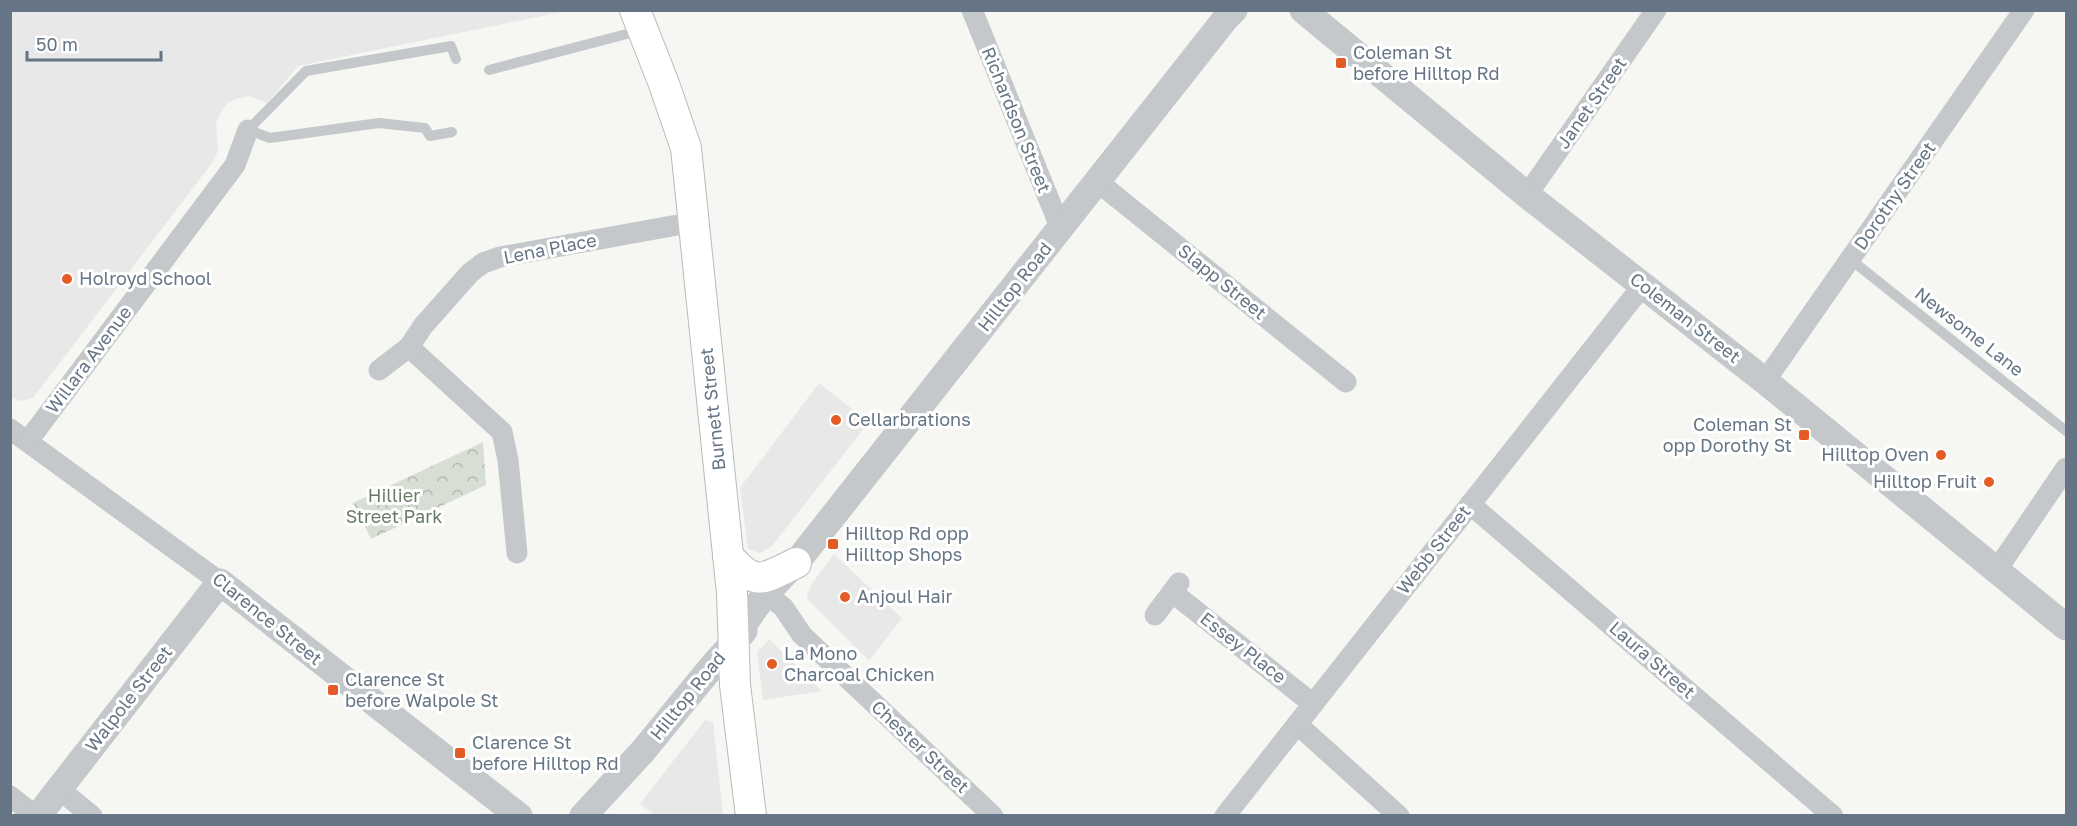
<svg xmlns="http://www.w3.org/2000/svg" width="2077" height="826" font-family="'Golos Text',sans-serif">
  <defs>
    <pattern id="park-crowns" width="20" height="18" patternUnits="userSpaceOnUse" patternTransform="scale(1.5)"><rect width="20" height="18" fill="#d7ded4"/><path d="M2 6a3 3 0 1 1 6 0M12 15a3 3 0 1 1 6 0" fill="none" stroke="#b2b9b2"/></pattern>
  </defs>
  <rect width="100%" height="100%" fill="#f6f7f3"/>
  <g fill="#e7e8e7">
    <path d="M11,10h555v1l-268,55 -31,37 -17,-7 -15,3 -7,4 -5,6 -7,13 2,29 -6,12 -179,235 -14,3 -9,-5z"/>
    <path d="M819,383l50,39 -97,124 -12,7 -12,-4 -8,-61z"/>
    <path d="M834,554l68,64 -33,43 -61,-61 -1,-5 4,-10z"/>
    <path d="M769,639l53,52 -59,9 -6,-47z"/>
    <path d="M705,720l8,2 10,93h-68l-15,-11z"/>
  </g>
  <path fill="url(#park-crowns)" d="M483,442l3,43 -115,54 -18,-36z"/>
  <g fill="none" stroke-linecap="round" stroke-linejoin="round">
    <defs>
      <g id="secondary">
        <path d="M635,10l29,74 22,64 46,445 3,92 16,131"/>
        <path d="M728,556c28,31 33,24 68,7"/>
      </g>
    </defs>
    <use href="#secondary" stroke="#b6bbc0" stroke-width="32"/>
    <g stroke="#c4c8cb" stroke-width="10">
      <path d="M489,70l153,-40"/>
      <path d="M452,132l-22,4 -5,-8 -46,-5 -109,15 -22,-8 58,-59 145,-25 5,13"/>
      <path d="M1850,259l216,172"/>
    </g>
    <g stroke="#c4c8cb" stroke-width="21">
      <path d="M972,10l89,219"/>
      <path d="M1098,182l248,200"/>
      <path d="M1527,195l129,-185"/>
      <path d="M409,347l93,85 6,28 9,93"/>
      <path d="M379,370l30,-23 14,-21 47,-53 13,-10 17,-6 194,-35"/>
      <path d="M1765,381l259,-371"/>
      <path d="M10,429l210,153"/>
      <path d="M28,441l207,-276 13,-35"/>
      <path d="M1470,504l363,312"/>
      <path d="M1996,571l70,-103"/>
      <path d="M1172,592l141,112"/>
      <path d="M774,600l9,7 19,28 191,181"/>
      <path d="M1155,615l24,-32"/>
      <path d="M1297,724l102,92"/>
      <path d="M59,789l33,27"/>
      <path d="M10,796l25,20"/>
      <path d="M1225,816l418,-531"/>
    </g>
    <g stroke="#c4c8cb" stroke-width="27">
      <path d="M1303,10l224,185 238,186 301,246"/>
      <path d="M734,641c19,-33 34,-52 62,-78l430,-545 8,-8"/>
      <path d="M38,816l182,-234 299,234"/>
      <path d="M583,816l60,-65 71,-87 30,-33"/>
    </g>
    <use href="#secondary" stroke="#fff" stroke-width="30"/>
  </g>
  <g fill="#e45b26" stroke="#fff" stroke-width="2">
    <rect x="1335" y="57" width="12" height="12" rx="3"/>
    <circle cx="67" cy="279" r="6"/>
    <circle cx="836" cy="420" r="6"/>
    <rect x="1798" y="429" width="12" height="12" rx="3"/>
    <circle cx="1941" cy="455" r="6"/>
    <circle cx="1989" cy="482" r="6"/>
    <rect x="827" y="538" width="12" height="12" rx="3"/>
    <circle cx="845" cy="597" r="6"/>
    <circle cx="772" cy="664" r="6"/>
    <rect x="327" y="684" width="12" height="12" rx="3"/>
    <rect x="454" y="747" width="12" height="12" rx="3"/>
  </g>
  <g text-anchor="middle" stroke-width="6" stroke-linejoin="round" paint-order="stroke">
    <g font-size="18" fill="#657585" stroke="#fff" text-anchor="start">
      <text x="1353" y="59">Coleman St<tspan x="1353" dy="21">before Hilltop Rd</tspan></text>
      <text x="79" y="285">Holroyd School</text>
      <text x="848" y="426">Cellarbrations</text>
      <text x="1792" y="431" text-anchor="end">Coleman St<tspan x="1792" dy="21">opp Dorothy St</tspan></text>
      <text x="1929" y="461" text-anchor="end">Hilltop Oven</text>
      <text x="1977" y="488" text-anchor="end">Hilltop Fruit</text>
      <text x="845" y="540">Hilltop Rd opp<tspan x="845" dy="21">Hilltop Shops</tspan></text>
      <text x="857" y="603">Anjoul Hair</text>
      <text x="784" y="660">La Mono<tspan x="784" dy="21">Charcoal Chicken</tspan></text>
      <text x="345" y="686">Clarence St<tspan x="345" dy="21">before Walpole St</tspan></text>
      <text x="472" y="749">Clarence St<tspan x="472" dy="21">before Hilltop Rd</tspan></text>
    </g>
    <g font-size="18" fill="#657585" stroke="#fff">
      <text transform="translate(1592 103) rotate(-55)" y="6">Janet Street</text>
      <text transform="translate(1016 120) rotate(68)" y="6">Richardson Street</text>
      <text transform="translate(1895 196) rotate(-55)" y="6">Dorothy Street</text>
      <text transform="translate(550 249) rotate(-11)" y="6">Lena Place</text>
      <text transform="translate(1222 282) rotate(39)" y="6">Slapp Street</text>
      <text transform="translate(1015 287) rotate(-52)" y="6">Hilltop Road</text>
      <text transform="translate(1685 318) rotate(38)" y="6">Coleman Street</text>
      <text transform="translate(1969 332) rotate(38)" y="6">Newsome Lane</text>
      <text transform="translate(89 360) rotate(-53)" y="6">Willara Avenue</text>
      <text transform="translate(713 409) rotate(-96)" y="6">Burnett Street</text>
      <text transform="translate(1434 550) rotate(-52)" y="6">Webb Street</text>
      <text transform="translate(267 619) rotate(39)" y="6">Clarence Street</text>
      <text transform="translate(1243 648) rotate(38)" y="6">Essey Place</text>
      <text transform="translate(1652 660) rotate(41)" y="6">Laura Street</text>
      <text transform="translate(688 696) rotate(-51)" y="6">Hilltop Road</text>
      <text transform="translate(129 699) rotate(-52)" y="6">Walpole Street</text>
      <text transform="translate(920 747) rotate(43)" y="6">Chester Street</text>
    </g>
    <g font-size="18" fill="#687c64" stroke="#fff">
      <text x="394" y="502">Hillier<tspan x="394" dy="21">Street Park</tspan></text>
    </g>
  </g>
  <rect width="2077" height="826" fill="none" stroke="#657585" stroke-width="24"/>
  <path d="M27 51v9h134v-9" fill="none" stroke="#657585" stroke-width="3"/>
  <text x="36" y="51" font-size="18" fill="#657585" stroke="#ffffff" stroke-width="4.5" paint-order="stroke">50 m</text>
</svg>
